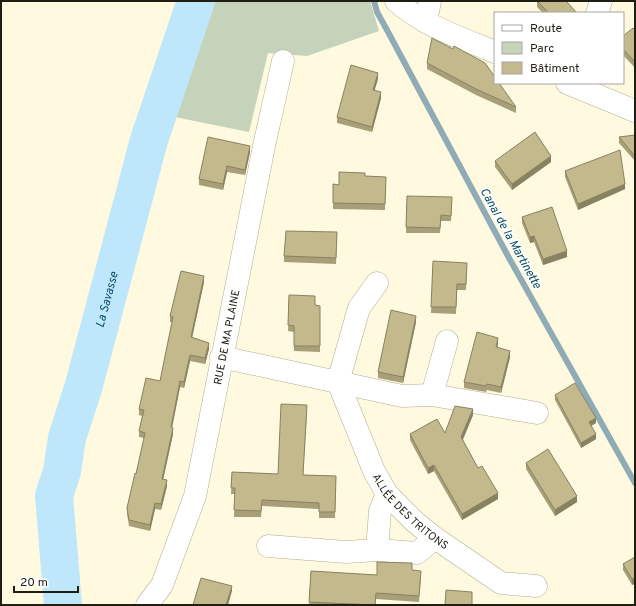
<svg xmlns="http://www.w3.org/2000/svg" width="636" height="606" font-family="Overpass,sans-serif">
  <rect width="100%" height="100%" fill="#fef9df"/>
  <path fill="#c5d3ba" d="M207,1h163l9,30 -72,25 -39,-3 -19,79 -84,-17z"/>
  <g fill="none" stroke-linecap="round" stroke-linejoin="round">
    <path stroke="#8fabb5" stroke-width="6" d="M374,1l3,11 10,18 122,228 126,225"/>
    <path stroke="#bfe7fb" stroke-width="38" id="s1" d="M63,605l-9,-109 8,-25 5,-33 17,-53 65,-245 47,-139"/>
    <defs>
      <g id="minor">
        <path d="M396,1c28,25 65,37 99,51"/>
        <path d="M597,13l4,-12"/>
        <path d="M426,22l4,-21"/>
        <path d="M567,83l68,28"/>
        <path id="s2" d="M377,283l-18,25 -21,74 36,89 13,23 28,28 20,16 66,45 35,3"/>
        <path d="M221,357l181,39 30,-1 105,18"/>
        <path d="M432,395l15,-54"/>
        <path d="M268,546l78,6 31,-2 3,-39 7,-17"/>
        <path d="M377,550l40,3 18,-15"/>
        <path id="s3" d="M147,605l15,-20 33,-89 69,-350 19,-85"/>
      </g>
    </defs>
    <use href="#minor" stroke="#b4ae90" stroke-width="23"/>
    <use href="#minor" stroke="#fff" stroke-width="22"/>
  </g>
  <g fill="#a89f78">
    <path d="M537,1h29l11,12h-34l-6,-6z"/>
    <path d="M635,30v38l-12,-13v-19z"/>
    <path d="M453,49l63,58v6l-40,-18 -49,-26v-6z"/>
    <path d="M378,79l-4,11 7,8 -9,34 -35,-9v-6z"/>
    <path d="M635,135v26l-16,-18v-6z"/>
    <path d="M250,152l-5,23 -18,-3 -4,18 -24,-5v-6z"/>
    <path d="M495,161l56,1 -39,28 -17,-23z"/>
    <path d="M565,171l60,18 -47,21 -13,-33z"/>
    <path d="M365,176l21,1 -1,33 -52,-1v-25l6,1z"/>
    <path d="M407,196l45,6 -1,19h-10l-1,12h-34z"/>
    <path d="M522,217l45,40 -24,8 -9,-23 -4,1 -8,-20z"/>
    <path d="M337,232l-1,32 -52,-2v-6z"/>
    <path d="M433,261l34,8 -1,21h-9l-1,24 -25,-1z"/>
    <path d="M204,282l-12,55 17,12 -4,15 -15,-3 -6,27 -4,-1 -8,40 1,7 -10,45 4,7 -6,24 -6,-1 -5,22 -21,-5 -2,-12v-6l9,-34 8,-36 -5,-1v-6l3,-15 -3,-1v-6l21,-28 12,-59h-2v-6z"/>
    <path d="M289,295l26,10 5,1v46l-26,-1v-19l-6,-1z"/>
    <path d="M416,322l-13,61 -25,-5v-6z"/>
    <path d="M498,344l-1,4 13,9 -9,36 -14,-3 -1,2 -22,-4v-6z"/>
    <path d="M555,395l41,28 -5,3 5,13 -15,9 -26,-48z"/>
    <path d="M307,411l-4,64 33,1 -1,42h-16v-9l-57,-3 -1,11h-27l1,-23h-4l1,-22 46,2z"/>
    <path d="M473,415l-10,25 15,28 20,31 -36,21 -28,-49 -6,3 -18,-34v-6l35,-1z"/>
    <path d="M526,463l51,39 -22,14 -29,-47z"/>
    <path d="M635,557l-3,28 -9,-15v-6z"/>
    <path d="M412,570l9,7 -2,25 -43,-3 -1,6h-66l2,-34 66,4z"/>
  </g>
  <g fill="#888262">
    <path d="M378,73v6l-5,17v-6z"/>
    <path d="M381,92v6l-9,34v-5z"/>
    <path d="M250,146v6l-5,23v-5z"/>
    <path d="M551,156v6l-39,28v-6z"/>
    <path d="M227,166v6l-4,18v-6z"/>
    <path d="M625,184v5l-47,21v-6z"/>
    <path d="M534,236v6l-4,1v-6z"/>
    <path d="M567,251v6l-24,8v-6z"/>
    <path d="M204,276v6l-13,61v-6z"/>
    <path d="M416,316v6l-13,61v-6z"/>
    <path d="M498,338v6l-2,9v-6z"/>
    <path d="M209,343v6l-4,15v-6z"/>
    <path d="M510,351v6l-9,36v-6z"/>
    <path d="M190,355v6l-6,27v-6z"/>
    <path d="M180,381v6l-9,46v-6z"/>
    <path d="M473,409v6l-12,28v-6z"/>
    <path d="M596,418v5l-7,4v-5z"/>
    <path d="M173,428v6l-11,51v-6z"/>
    <path d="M596,434v5l-15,9v-5z"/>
    <path d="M434,465v6l-6,3v-6z"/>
    <path d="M167,480v6l-6,24v-6z"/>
    <path d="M498,493v6l-36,21v-6z"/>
    <path d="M577,496v6l-22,14v-6z"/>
    <path d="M155,503v6l-5,22v-6z"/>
    <path d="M635,578v6l-3,1v-6z"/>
    <path d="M232,586v5l-4,14h-2z"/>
  </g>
  <g fill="#c3b98c" stroke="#888262">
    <path d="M537,1h29l11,12h-28z"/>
    <path d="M633,28l2,2v32l-12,-13v-13z"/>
    <path d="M432,38l21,11 1,-3 31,17 10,14v6h4l17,24 -40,-18 -49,-26z"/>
    <path d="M351,65l27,8 -5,17 8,2 -9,35 -35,-10z"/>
    <path d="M535,132l16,24 -39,28 -17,-23z"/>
    <path d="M635,135v21l-16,-19z"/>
    <path d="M208,137l42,9 -5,24 -18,-4 -4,18 -24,-5z"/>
    <path d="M620,150l5,34 -47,20 -13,-33z"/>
    <path d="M339,172l26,1v3l21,1 -1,27 -52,-1v-19l6,1z"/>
    <path d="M407,196l45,1 -1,19 -10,-1 -1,13 -34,-1z"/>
    <path d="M552,207l15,44 -24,8 -9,-23 -4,1 -8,-20z"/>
    <path d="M286,231l51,1 -1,26 -52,-2z"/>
    <path d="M433,261l34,2 -1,21h-9l-1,23h-25z"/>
    <path d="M181,271l23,5 -13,61 18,6 -4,15 -15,-3 -6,27 -4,-1 -9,46 2,1 -11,51 5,1 -6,24 -6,-1 -5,22 -21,-5 -2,-12 8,-35 1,1 9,-41 -6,-2 5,-21 -5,-1 7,-31 14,3 13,-64 -3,-1z"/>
    <path d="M289,295l26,1v9l5,1v40h-26v-20l-6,-1z"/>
    <path d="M391,310l25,6 -13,61 -25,-5z"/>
    <path d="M477,332l21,6 -2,9 14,4 -9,36 -14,-3 -1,2 -22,-4z"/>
    <path d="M575,383l21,35 -7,4 7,12 -15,9 -26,-48z"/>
    <path d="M281,404l26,1 -4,70 33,1 -1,36h-16v-9l-57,-3 -1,11 -27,-1 1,-22h-4l1,-16 46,2z"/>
    <path d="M455,406l18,3 -12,28 17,31 4,-2 16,27 -36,21 -28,-49 -6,3 -18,-34 27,-15 8,14z"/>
    <path d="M548,449l29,47 -22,14 -29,-47z"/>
    <path d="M635,557v21l-3,1 -9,-15z"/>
    <path d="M377,562l35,1v7l9,1 -2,25 -43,-3 -1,12 -66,-3 2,-31 66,4z"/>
    <path d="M201,578l31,8 -6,19h-33z"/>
    <path d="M446,590l26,2v13h-27z"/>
  </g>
  <g text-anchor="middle" stroke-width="3.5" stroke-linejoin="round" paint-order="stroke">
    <g font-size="11" fill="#201e12" stroke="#fff">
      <text dy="4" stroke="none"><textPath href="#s3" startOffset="282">RUE DE MA PLAINE</textPath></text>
      <text dy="4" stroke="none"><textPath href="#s2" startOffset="259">ALLÉE DES TRITONS</textPath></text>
    </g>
    <g font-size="12" font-style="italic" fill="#074c64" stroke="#fff">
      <text transform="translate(511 238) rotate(61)" y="4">Canal de la Martinette</text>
      <text dy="4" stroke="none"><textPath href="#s1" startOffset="313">La Savasse</textPath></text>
    </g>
  </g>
  <rect width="636" height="606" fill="none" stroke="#201e12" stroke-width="4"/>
  <rect x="494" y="12" width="130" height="72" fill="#ffffff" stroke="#a6a5a0"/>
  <rect x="502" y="25" width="20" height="6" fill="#ffffff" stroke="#a6a5a0"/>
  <text x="530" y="32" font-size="12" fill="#201e12">Route</text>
  <rect x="502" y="42" width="20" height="12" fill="#c5d3ba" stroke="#a6a5a0"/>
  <text x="530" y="52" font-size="12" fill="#201e12">Parc</text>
  <rect x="502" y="62" width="20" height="12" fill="#c3b98c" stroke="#a6a5a0"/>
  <text x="530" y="72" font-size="12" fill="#201e12">Bâtiment</text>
  <path d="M14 586v6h64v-6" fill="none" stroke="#201e12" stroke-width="2"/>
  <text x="20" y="586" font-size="12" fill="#201e12" stroke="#ffffff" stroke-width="3" paint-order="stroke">20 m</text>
</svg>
